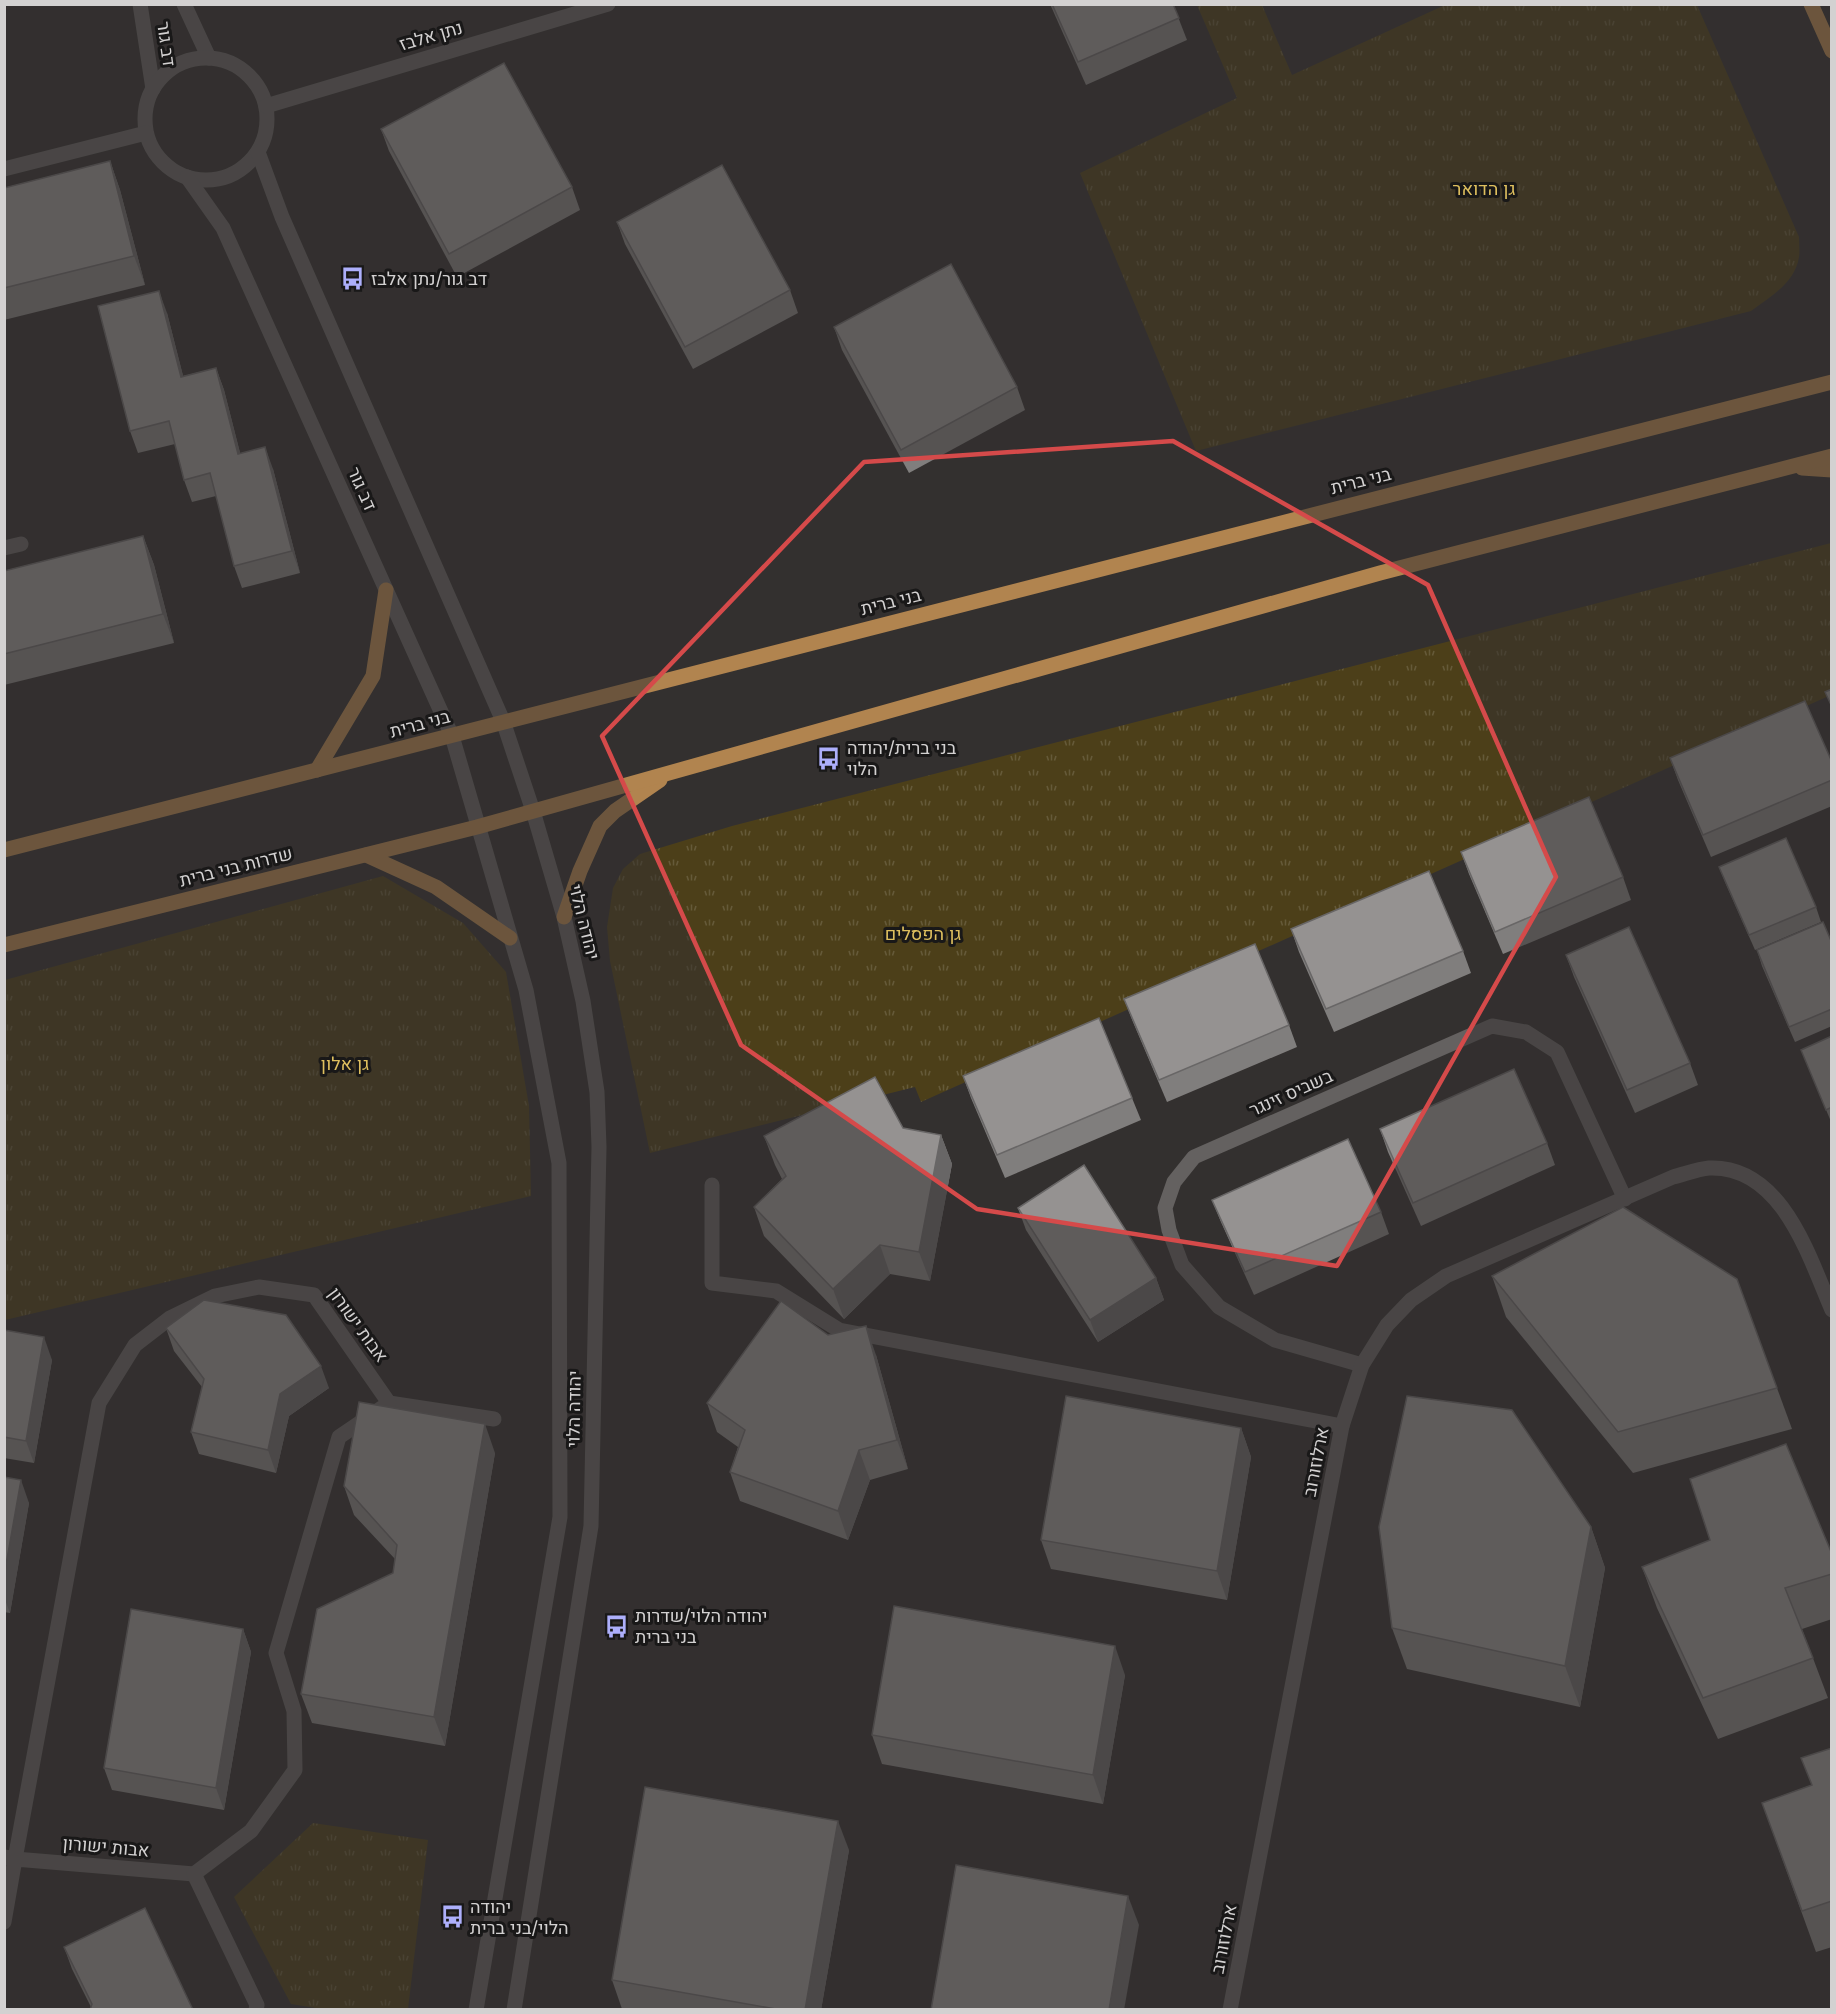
<svg xmlns="http://www.w3.org/2000/svg" width="1836" height="2014" font-family="Inter,Heebo,sans-serif">
  <defs>
    <pattern id="grass-tufts" width="24" height="20" patternUnits="userSpaceOnUse" patternTransform="scale(1.5)"><rect width="24" height="20" fill="#4c3f19"/><path d="M3 7l-1-3M5 7V3M7 7l1-3M15 17l-1-3M17 17v-4M19 17l1-3" fill="none" stroke="#655a39"/></pattern>
  </defs>
  <rect width="100%" height="100%" fill="#33302f"/>
  <g fill="url(#grass-tufts)">
    <path d="M1197,5h65l30,70 153,-70h252l102,232c0,7 1,14 0,20 -4,26 -29,40 -48,54l-555,140 -116,-278 157,-75z"/>
    <path d="M1831,543v152l-910,407 -6,-15 -265,66 -40,-192 -3,-34 6,-39 10,-19 17,-15 92,-28z"/>
    <path d="M383,876l80,47 43,49 23,134 2,90 -526,124v-340z"/>
    <path d="M313,1823l115,17 -20,169h-86l-31,-5 -57,-107z"/>
  </g>
  <g fill="none" stroke-linecap="round" stroke-linejoin="round">
    <g stroke="#646160" stroke-width="15">
      <path d="M140,4l13,85"/>
      <path d="M184,4l25,54"/>
      <circle cx="206" cy="119" r="61"/>
      <path d="M266,106l342,-102"/>
      <path d="M258,152l24,65 221,504 30,90 31,106 19,84 14,91 2,55 -8,379 -77,484"/>
      <path d="M4,169l142,-36"/>
      <path d="M187,177l36,51 229,508 74,254 33,173 1,354 -84,493"/>
      <path d="M4,548l17,-4"/>
      <path d="M712,1185v98l64,8 63,39 503,96"/>
      <path d="M1362,1365l-87,-25 -56,-33 -37,-42 -13,-35 -4,-22 9,-26 20,-25 298,-131 34,6 31,20 68,147"/>
      <path d="M389,1403l105,16"/>
      <path d="M4,1857l11,2 179,15 57,-43 44,-61 -1,-59 -18,-58 63,-216 50,-34 -75,-108 -55,-8 -44,9 -45,22 -35,27 -36,58 -84,456 -11,63"/>
      <path d="M194,1874l63,131 -1,5"/>
      <path d="M1230,2010l112,-584 20,-61 25,-40 24,-25 35,-24 227,-99c12,-3 25,-8 36,-9 73,-3 100,89 123,142"/>
    </g>
    <g stroke="#b1844f" stroke-width="15">
      <path d="M1811,4l21,47"/>
      <path d="M1802,468l30,2"/>
      <path d="M317,770l56,-94 13,-86"/>
      <path d="M4,850l1828,-468"/>
      <path d="M366,855l70,32 74,51"/>
      <path d="M564,917l16,-46 20,-45 15,-15 45,-31"/>
      <path d="M4,945l473,-118 903,-254 452,-117"/>
    </g>
  </g>
  <g fill="#807e7d">
    <path d="M1050,4h123l14,36 -101,45z"/>
    <path d="M381,129l191,58 8,23 -123,67 -68,-126z"/>
    <path d="M110,161l10,29 25,95 -141,35v-132z"/>
    <path d="M617,222l173,68 8,23 -105,56 -68,-125z"/>
    <path d="M167,313l16,63 33,-8 8,22 16,63 33,16 27,104 -58,15 -8,-22 -18,-70 -24,6 -8,-22 -9,-36 -37,9 -8,-22z"/>
    <path d="M834,327l183,60 8,23 -116,63 -67,-123z"/>
    <path d="M143,536l11,29 20,78 -170,42v-114z"/>
    <path d="M1670,758l162,4v44l-121,51 -33,-77z"/>
    <path d="M1461,852l162,25 8,23 -128,54 -34,-80z"/>
    <path d="M1719,867l97,40 5,15 -66,28 -30,-68z"/>
    <path d="M1291,929l172,22 8,22 -137,59 -35,-80z"/>
    <path d="M1832,943v83l-37,16 -33,-76 -5,-16z"/>
    <path d="M1566,955l124,108 8,22 -63,28 -61,-136z"/>
    <path d="M1124,999l165,26 8,22 -130,55 -34,-80z"/>
    <path d="M1832,1036v88l-31,-74z"/>
    <path d="M963,1076l169,22 9,22 -136,58 -34,-80z"/>
    <path d="M903,1128l38,7 11,29 -22,117 -40,-7 -46,45 -80,-83 -10,-29 28,-28 -7,-14 -11,-29z"/>
    <path d="M1380,1129l167,14 8,22 -134,61 -33,-74z"/>
    <path d="M1212,1200l169,12 8,22 -135,61 -33,-73z"/>
    <path d="M1018,1208l138,70 8,22 -66,42 -72,-112z"/>
    <path d="M1492,1276l245,3 55,150 -159,44 -127,-156z"/>
    <path d="M166,1328l163,60 -40,28 -13,57 -77,-19 -8,-22 11,-45 -28,-36z"/>
    <path d="M4,1330l48,30 -18,103 -30,-5z"/>
    <path d="M828,1335l48,20 32,114 -38,11 -22,60 -108,-39 -10,-29 8,-25 -21,-15 -10,-29z"/>
    <path d="M1241,1428l10,29 -24,143 -176,-31 -10,-29z"/>
    <path d="M495,1453l-50,293 -133,-23 -11,-29 92,-121 2,-14 -41,-44 -10,-29z"/>
    <path d="M4,1477l25,26 -19,110 -6,-1z"/>
    <path d="M1591,1527l14,41 -25,139 -173,-38 -15,-41z"/>
    <path d="M1832,1554v65l-30,10 26,69 -110,41 -61,-131 -15,-41z"/>
    <path d="M243,1629l8,23 -27,158 -112,-20 -8,-22z"/>
    <path d="M1125,1675l-22,129 -221,-40 -10,-29z"/>
    <path d="M1832,1748v199l-16,5 -54,-149 49,-18z"/>
    <path d="M849,1850l-28,160h-194l-5,-1 -10,-29z"/>
    <path d="M64,1947l129,63 -102,-3 -19,-38z"/>
  </g>
  <g fill="#686666">
    <path d="M110,161l10,29 25,95 -11,-29z"/>
    <path d="M159,291l8,22 22,86 -8,-22z"/>
    <path d="M216,368l8,22 22,86 -8,-22z"/>
    <path d="M265,447l8,22 27,104 -8,-22z"/>
    <path d="M143,536l11,29 20,78 -11,-29z"/>
    <path d="M941,1135l11,29 -22,117 -11,-29z"/>
    <path d="M880,1245l10,29 -46,45 -11,-30z"/>
    <path d="M1156,1278l8,22 -66,42 -8,-22z"/>
    <path d="M866,1326l10,29 32,114 -11,-29z"/>
    <path d="M44,1337l8,23 -18,103 -8,-22z"/>
    <path d="M321,1366l8,22 -40,28 -13,57 -8,-23 12,-56z"/>
    <path d="M485,1424l10,29 -50,293 -11,-29z"/>
    <path d="M1241,1428l10,29 -24,143 -10,-29z"/>
    <path d="M859,1450l11,30 -22,60 -10,-29z"/>
    <path d="M21,1480l8,23 -19,110 -6,-16v-21z"/>
    <path d="M1591,1527l14,41 -25,139 -15,-41z"/>
    <path d="M243,1629l8,23 -27,158 -8,-22z"/>
    <path d="M1115,1646l10,29 -22,129 -10,-29z"/>
    <path d="M838,1821l11,29 -28,160h-16z"/>
    <path d="M1128,1896l11,29 -15,85h-15z"/>
  </g>
  <g fill="#959291" stroke="#686666" stroke-width="1.5">
    <path d="M1052,4h121l6,14 -101,44z"/>
    <path d="M504,63l68,124 -123,67 -68,-125z"/>
    <path d="M110,161l24,95 -130,32v-100z"/>
    <path d="M722,165l68,125 -105,57 -68,-125z"/>
    <path d="M951,264l66,123 -116,63 -67,-123z"/>
    <path d="M159,291l22,86 35,-9 22,86 27,-7 27,104 -58,15 -24,-93 -26,7 -15,-59 -39,10 -32,-125z"/>
    <path d="M143,536l20,78 -159,40v-83z"/>
    <path d="M1832,689v18l-7,-15z"/>
    <path d="M1805,701l27,61v18l-129,55 -33,-77z"/>
    <path d="M1589,797l34,80 -128,55 -34,-80z"/>
    <path d="M1786,838l30,69 -67,28 -30,-68z"/>
    <path d="M1429,871l34,80 -137,58 -35,-80z"/>
    <path d="M1823,922l9,21v66l-43,18 -32,-77z"/>
    <path d="M1629,927l61,136 -63,27 -61,-135z"/>
    <path d="M1255,944l34,81 -130,55 -35,-81z"/>
    <path d="M1099,1018l33,80 -135,57 -34,-79z"/>
    <path d="M1832,1036v71l-6,3 -25,-60z"/>
    <path d="M1514,1069l33,74 -134,60 -33,-74z"/>
    <path d="M875,1077l28,51 38,7 -22,117 -39,-7 -47,44 -79,-82 32,-31 -22,-40z"/>
    <path d="M1348,1139l33,73 -136,60 -33,-72z"/>
    <path d="M1084,1165l72,113 -66,42 -72,-112z"/>
    <path d="M1623,1207l114,72 40,109 -159,44 -126,-156z"/>
    <path d="M204,1300l82,15 35,51 -41,28 -12,56 -77,-18 13,-53 -38,-51z"/>
    <path d="M781,1301l47,34 38,-9 31,114 -38,10 -21,61 -108,-39 15,-42 -38,-27z"/>
    <path d="M4,1330l40,7 -18,104 -22,-4z"/>
    <path d="M1066,1396l175,32 -24,143 -176,-31z"/>
    <path d="M1407,1396l105,14 79,117 -26,139 -173,-38 -13,-101z"/>
    <path d="M359,1402l126,22 -51,293 -133,-23 16,-85 76,-36 4,-28 -53,-59z"/>
    <path d="M1786,1444l46,110v20l-47,14 28,70 -110,40 -61,-131 68,-27 -20,-61z"/>
    <path d="M4,1477l17,3 -17,96z"/>
    <path d="M894,1606l221,40 -22,129 -221,-40z"/>
    <path d="M131,1609l112,20 -27,159 -112,-20z"/>
    <path d="M1832,1748v153l-30,10 -40,-108 50,-18 -11,-27z"/>
    <path d="M645,1787l193,34 -33,189h-24l-169,-30z"/>
    <path d="M956,1865l172,31 -19,114h-178z"/>
    <path d="M145,1908l48,102h-103l2,-6 -28,-57z"/>
  </g>
  <path d="M0 0H1836V2014H0ZM1173,441l255,144 128,292 -219,389 -360,-57 -236,-164 -139,-309 262,-274z" fill="#33302f" fill-opacity=".55" fill-rule="evenodd"/>
  <path fill="none" stroke="#d54a4a" stroke-width="4.5" stroke-linejoin="round" d="M1173,441l255,144 128,292 -219,389 -360,-57 -236,-164 -139,-309 262,-274z"/>
  <defs>
    <symbol id="bus-bare" viewBox="-9 -9 18 18"><path d="M-5-6H5V4H4V6H2V4H-2V6H-4V4H-5ZM-3.5-4V0h7V-4ZM-3.5 1.2v1.5H-2V1.2ZM2 1.2v1.5H3.5V1.2Z" fill="#adaffb" stroke="#191818" stroke-width="2.5" paint-order="stroke"/></symbol>
  </defs>
  <g fill-rule="evenodd">
    <use href="#bus-bare" x="336" y="262" width="33" height="33"/>
    <use href="#bus-bare" x="812" y="742" width="33" height="33"/>
    <use href="#bus-bare" x="600" y="1610" width="33" height="33"/>
    <use href="#bus-bare" x="436" y="1900" width="33" height="33"/>
  </g>
  <g text-anchor="middle" stroke-width="6" stroke-linejoin="round" paint-order="stroke">
    <g font-size="18" fill="#d3d1d1" stroke="#191818">
      <text transform="translate(431 36) rotate(-16)" y="6">נתן אלבז</text>
      <text transform="translate(166 44) rotate(82)" y="6">דב גור</text>
      <text transform="translate(1361 481) rotate(-14)" y="6">בני ברית</text>
      <text transform="translate(362 489) rotate(66)" y="6">דב גור</text>
      <text transform="translate(891 602) rotate(-14)" y="6">בני ברית</text>
      <text transform="translate(420 724) rotate(-15)" y="6">בני ברית</text>
      <text transform="translate(236 867) rotate(-14)" y="6">שדרות בני ברית</text>
      <text transform="translate(584 922) rotate(76)" y="6">יהודה הלוי</text>
      <text transform="translate(1291 1093) rotate(-24)" y="6">בשביס זינגר</text>
      <text transform="translate(358 1325) rotate(54)" y="6">אבות ישורון</text>
      <text transform="translate(574 1409) rotate(-89)" y="6">יהודה הלוי</text>
      <text transform="translate(1316 1462) rotate(-79)" y="6">ארלוזורוב</text>
      <text transform="translate(106 1847) rotate(5)" y="6">אבות ישורון</text>
      <text transform="translate(1224 1939) rotate(-79)" y="6">ארלוזורוב</text>
    </g>
    <g font-size="18" fill="#debf5e" stroke="#191818">
      <text x="1484" y="195">גן הדואר</text>
      <text x="923" y="940">גן הפסלים</text>
      <text x="345" y="1070">גן אלון</text>
    </g>
    <g font-size="18" fill="#d3d1d1" stroke="#191818" text-anchor="start">
      <text x="371" y="285">דב גור/נתן אלבז</text>
      <text x="847" y="754">בני ברית/יהודה<tspan x="847" dy="21">הלוי</tspan></text>
      <text x="635" y="1622">יהודה הלוי/שדרות<tspan x="635" dy="21">בני ברית</tspan></text>
      <text x="470" y="1913">יהודה<tspan x="470" dy="21">הלוי/בני ברית</tspan></text>
    </g>
  </g>
  <rect width="1836" height="2014" fill="none" stroke="#d3d1d1" stroke-width="12"/>
</svg>
